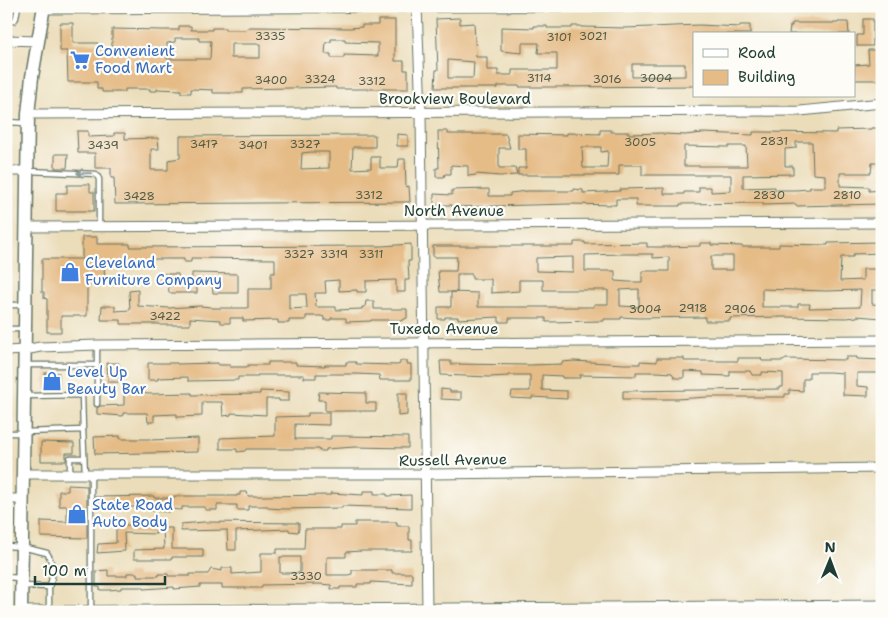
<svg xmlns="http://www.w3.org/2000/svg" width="888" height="618" font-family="'Shantell Sans',sans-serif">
  <rect width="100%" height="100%" fill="#fdfcf7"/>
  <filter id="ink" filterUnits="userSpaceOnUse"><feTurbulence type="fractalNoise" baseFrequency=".02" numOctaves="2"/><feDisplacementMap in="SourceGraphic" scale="10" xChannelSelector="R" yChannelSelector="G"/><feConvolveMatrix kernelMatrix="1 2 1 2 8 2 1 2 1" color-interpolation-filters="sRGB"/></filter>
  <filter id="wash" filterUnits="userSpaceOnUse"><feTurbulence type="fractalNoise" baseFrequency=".0096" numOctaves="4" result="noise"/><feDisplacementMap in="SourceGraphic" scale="20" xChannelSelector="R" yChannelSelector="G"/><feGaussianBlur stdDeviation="1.12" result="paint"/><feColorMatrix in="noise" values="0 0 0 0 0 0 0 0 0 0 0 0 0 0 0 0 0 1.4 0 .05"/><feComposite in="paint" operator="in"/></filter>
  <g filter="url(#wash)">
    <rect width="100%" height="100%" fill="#ebddba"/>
    <g id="blocks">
      <g fill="#e5bb86" fill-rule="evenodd">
        <path d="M460,18v6l14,-1 2,34h11v13h11v5h14v-5h45v-17h-19l1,-10h-17v10l-21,-2v-24l33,1v-2h13v2h25v-2h9v1l45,1 73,-3 41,2v-2h10v9h-56v52l-145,1h-30v-1h-21v2h-63l1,-18h2l-2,-51zM448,60l26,2 -1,16h-25zM632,64h53v12l-53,1z"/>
        <path d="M863,19h10v27h-16v-11h6z"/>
        <path d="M378,20h17v41h9v9h4v19h-72v-2l-93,2v4h-30v-3l-22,-1v4h-10v-3l-24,-1v2h-7v-2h-25v3h-23v-3h-5v-7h-29l-1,-31h-7v-28h13v20h25v6h14v-20l50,1h17v-4h12v4h21v-2h13v2h21l4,-3 100,1 12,-1v-2h16zM175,38h24v3h12l-1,18h-43v-16l8,-1zM331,39h14v3l33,1v13l-34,-1v3h-13v-4h-6l1,-12h5zM231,44h29v14h-29z"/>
        <path d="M838,22h10l1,12h-60l1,-8h2v-3h46z"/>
        <path d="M868,50h9v14h4v16h-27v-15l15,-1z"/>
        <path d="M871,128h11l-2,35h-8l-1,10h-31v13l29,1v4l13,-1v14l-86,2v-2l-33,1v-2l-83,1v2h-44v-7h-20v6l-46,-1 -118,3v-2h-18v-11l18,1v-5l37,-1v7h21v-3l17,-2h47v-2l9,1v3l22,-1 15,-1v-2l44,-1v6h20v-2h15v-5h12v5l20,-1v-16h-89v-10h-23v10h-101v-7h8v-19h-8v-15l49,1v-2l33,1v-4h11v2h18v2l34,-1v1l22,1 18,-2 50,2v-3h10l73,1v-3l35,-1zM796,142h16l1,32 12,1v12h-15v2l-14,1h-21v-3l-32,1v-13l50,-1v-8h-8v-17l11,-1zM684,146l45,1v-1h17l1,20h-63zM582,147h19v5l7,-1 -1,17h-24z"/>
        <path d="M77,131h11v6l26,-1v-3h11v6l33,-1 1,11h-8v21h17v-10l12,-2v-22l195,-1v12h-22l-1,22 19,-1v-11h9v11h18l1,-9h6l1,28 3,-1 1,16 -295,2 -1,-26h-3v-10h-16v-15h-17zM311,152h18v16l-28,1 1,-16z"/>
        <path d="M438,131h10v3h58l4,14h-11v20h16l2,7 -17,1 -24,-2v1l-8,1v-10l-17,-1v9h-6l-1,3h-8v-9h3z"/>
        <path d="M397,134l11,1v11h-11z"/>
        <path d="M55,154h13l-1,14h-12z"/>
        <path d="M83,184h7v8h4v19h-38v-18h11v-8h16z"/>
        <path d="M82,237h15v7h33v3l252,-1 29,-2v17h-3l1,19h-4v12h-9v-12l-30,1v11h-9v-2l-18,1v-11l-14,1 1,12h-11l1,14h20v3l26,-1v-2h3l1,-6h8v8h33v9l-9,4v-2h-27v1l-25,1v-4h-15v2h-7v-3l-3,-1h-15v4h-17v3h-11v-3l-35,1v-3h-13v5h-9l-1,-3 -30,-2v7h-30v-1h-39v-4h-20l1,-14h13v5l15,-1 -1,-19 9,-1v16l31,2 31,-2 11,1v1h37v-19h23v-16h4v-14l-84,-1v4h-7v-3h-33v5l-47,1 1,20h-18v31h-26v16h-14v-33l-3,-1v-6h-2v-33h40zM289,294h17l1,14 -18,1z"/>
        <path d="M574,242h11v2l62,-1v4h17l36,-1v-3h11v2l31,1v1h37v-3l49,1v-2l54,-1v11l-29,1v3h-12l-1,24 23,-1v-11h19v21h-10v14l10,1v13l-25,-2v1l-11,1 -63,-1 -53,1v3h-25v-4l-66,1 -18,-1v2h-17v2l-58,1v-4h-37v4h-10v-5l-41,2v-2h-13v2h-7v-12h13v-15l27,1v14h116v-3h14v-14h-65v-10h-24v11l-28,2v-14h-19v-5h-15v18h-17l-2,-21h18l1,-14h-24v-11h141zM623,254h30v4l16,-1v14h-27v11h-13l-14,-1v-10h-30v-16zM711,256h22v14h-22zM573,257v15l-37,-1v-13zM639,289v18l-19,-1v-16zM762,289l64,2 35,-1 -1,17 -51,1 1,-4h-12v3h-36z"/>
        <path d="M192,273l46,1v19h-25l-1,-12h-20z"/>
        <path d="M155,274h23l1,11h18v8h-28l-1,-12h-13z"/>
        <path d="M846,357h11v2l25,1 -1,13h-24v13l11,1v9l-25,-1v-22l-14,-1h-20v7h-6v12l-14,-1v4h-4v3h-77l-31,2h-54v-8l157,-2v-2h3v-14l-21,-1v3h-10l-2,-4h-20v5l-27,-1v-3l-19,-1v7h-9l-3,-5 -15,-1h-21v4l-56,-1v3h-18v-2l-20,-1v15l25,1v8l-35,-2v2l-21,-1 1,-7h18v-16h-21v1l-20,1 -48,-2 -1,-14h11v3l79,1 32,-1v-2l12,-1 50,3h16v-3l17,1v-4h27v3h54v-3h23l1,3h21l3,-2 60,1z"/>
        <path d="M400,361h7v3h4v16h-31l-1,-5 -23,-1h-40v4h-12v-3h-47v2h-19v3l-50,1v-4l-30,1v2h-10v-17h29v1l41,-1v2h12v2h18v-2h20v-3h28v3l29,1v-1h21v-3h10v2l41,1 3,-1z"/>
        <path d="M107,363h12v19h-11z"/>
        <rect x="45" y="373" width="14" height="16"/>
        <path d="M441,389l9,1v2h11v8l-20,-1z"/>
        <path d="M124,391h15v2l10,1 43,-1v2l68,-1v-3l29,1v9h-10v-2h-13v16l-35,-2v2l-8,1 -1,-14h-20v14l-25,1v-3l-23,1v7h-6l-1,-9h-24v3l-26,-2v-6l3,-2 24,-1z"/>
        <path d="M319,392l47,1v10h10v8h-51v-11h-7z"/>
        <path d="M398,393h9v22l-9,1z"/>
        <path d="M308,413h21v12l-34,-1v15h36v-3h13l64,1v11l-53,-1 -29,2v2h-7v-2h-73l-1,2 -8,1v-3h-17v-11l55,-2v-19l33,-1z"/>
        <path d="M120,436v3h31v1l47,-2v14l-103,2 -1,-17z"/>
        <path d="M41,442l33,1v10h-8v8h-25z"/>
        <path d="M68,485l19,1v52l-46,-1v-16l26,1v-16h-8v-15h9z"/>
        <path d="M363,491h11v3h13v2l24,-1v13l-69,-2v2l-58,1 -16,-1v-2h-20v4h-11v-5h-20v5h-12v-3h-23v3l-13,-1v3l-27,-2v-3h-47v-10l59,-1v2h20v-2h63v-1h3v-3h7l1,4h16l67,-1v-2l32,2z"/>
        <path d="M204,522l95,1v6l-1,3 -9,-1v-2l-53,2v19h-8l-1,-20 -46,1v-7z"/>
        <path d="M355,522h42v4h12v14h3v11h-50l-16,1v5h-19v18h21l4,-1v-4h40v3h20v11l-41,-2v2h-14v3h-17v2h-9v-4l-12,-1 -57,1v3h-40v-3h-22v2l-26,2v-2l-31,2v-2h-22v2l-13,1h-8v-3h-4v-16l12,-1v6h19v-3h10v3h22v-2h9v2h22v-2h18l3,-5 11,2v-3h10v6l29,-2v-19h16v-4h27l1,-20h36v-3h14zM280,557h20v16h-20z"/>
        <path d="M116,523h8v2h32v9l-32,-1 1,18 -28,2 1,-9 18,-1z"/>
        <path d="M163,528h9v21h31v8h-31v2h-38v-9l30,-1z"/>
      </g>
    </g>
  </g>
  <g filter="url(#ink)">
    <use href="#blocks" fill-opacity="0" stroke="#667563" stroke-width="1"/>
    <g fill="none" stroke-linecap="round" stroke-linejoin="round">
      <defs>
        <g id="service">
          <path d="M6,21h8l2,-3 2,-12"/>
          <path d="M6,122l21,1"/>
          <path d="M29,171l67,3 3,5v48"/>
          <path d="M6,305h19"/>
          <path d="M6,329h16"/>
          <path d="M97,345v59"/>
          <path d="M26,365h71"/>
          <path d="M26,396l56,-1 1,35"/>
          <path d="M25,432l58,-2 2,44"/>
          <path d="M6,433h16"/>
          <path d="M70,474v-16h14"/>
          <path d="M6,546l16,1 25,6c6,8 7,25 2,34l-27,-1"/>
          <path d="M6,577l14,1"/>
          <path d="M49,587v24"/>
          <path d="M91,611v-136"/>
        </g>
        <g id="minor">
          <path d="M417,6l4,107 6,499"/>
          <path d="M43,9l631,-3"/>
          <path d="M6,40l32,1"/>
          <path d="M28,114l772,-3 82,-8"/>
          <path d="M6,171h20"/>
          <path d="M26,227l856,-4"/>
          <path d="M6,351l19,-1 15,-3 57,-2 785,-5"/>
          <path d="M24,474h408l450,-6"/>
          <path d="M6,499h16"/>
          <path d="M21,611l861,-6"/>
        </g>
        <path id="secondary" d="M21,612l7,-498 4,-37 12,-71"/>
      </defs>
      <use href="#service" stroke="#667563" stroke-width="7"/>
      <use href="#minor" stroke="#667563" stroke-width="11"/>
      <use href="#secondary" stroke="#667563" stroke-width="15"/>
      <use href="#service" stroke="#fff" stroke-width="4.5"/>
      <use href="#minor" stroke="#fff" stroke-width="9"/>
      <use href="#secondary" stroke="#fff" stroke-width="12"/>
    </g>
    <defs><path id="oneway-shaft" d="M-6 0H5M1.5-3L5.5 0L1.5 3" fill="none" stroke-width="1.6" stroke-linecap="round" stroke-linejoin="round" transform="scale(1.25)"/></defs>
    <use stroke="#8f9e9a" href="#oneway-shaft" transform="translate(84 173) rotate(-179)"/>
  </g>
  <defs>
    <symbol id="supermarket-bare" viewBox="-9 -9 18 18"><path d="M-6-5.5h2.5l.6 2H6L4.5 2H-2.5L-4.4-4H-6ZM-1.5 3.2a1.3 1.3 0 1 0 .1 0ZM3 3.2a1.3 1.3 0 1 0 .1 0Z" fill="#3f7fe0" stroke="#fdfcf7" stroke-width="2.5" paint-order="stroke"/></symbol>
    <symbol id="shop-bare" viewBox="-9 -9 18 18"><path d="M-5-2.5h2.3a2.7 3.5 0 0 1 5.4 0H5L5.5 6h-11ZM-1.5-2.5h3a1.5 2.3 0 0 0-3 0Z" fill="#3f7fe0" stroke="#fdfcf7" stroke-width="2.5" paint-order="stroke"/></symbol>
  </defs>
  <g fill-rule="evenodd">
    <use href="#supermarket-bare" x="66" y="46" width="28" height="28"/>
    <use href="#shop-bare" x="56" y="258" width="28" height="28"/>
    <use href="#shop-bare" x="38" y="367" width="28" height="28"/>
    <use href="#shop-bare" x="63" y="500" width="28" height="28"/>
  </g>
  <g text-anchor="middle" stroke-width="4.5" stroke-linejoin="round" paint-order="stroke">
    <g font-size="12" fill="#505c48">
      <text x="270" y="40">3335</text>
      <text x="593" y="40">3021</text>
      <text x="559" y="41">3101</text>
      <text x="539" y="82">3114</text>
      <text x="656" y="82">3004</text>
      <text x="320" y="83">3324</text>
      <text x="607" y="83">3016</text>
      <text x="271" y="84">3400</text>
      <text x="372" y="85">3312</text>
      <text x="774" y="145">2831</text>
      <text x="640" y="146">3005</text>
      <text x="204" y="148">3417</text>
      <text x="305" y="148">3327</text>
      <text x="103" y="149">3439</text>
      <text x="253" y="149">3401</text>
      <text x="369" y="199">3312</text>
      <text x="769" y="199">2830</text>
      <text x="847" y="199">2810</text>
      <text x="139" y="200">3428</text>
      <text x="299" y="258">3327</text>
      <text x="334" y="258">3319</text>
      <text x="371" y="258">3311</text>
      <text x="693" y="312">2918</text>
      <text x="645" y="313">3004</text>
      <text x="740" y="313">2906</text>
      <text x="165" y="320">3422</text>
      <text x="306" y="580">3330</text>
    </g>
    <g font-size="15" fill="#366cbe" stroke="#fdfcf7" text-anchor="start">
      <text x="95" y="56">Convenient<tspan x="95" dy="17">Food Mart</tspan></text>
      <text x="85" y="268">Cleveland<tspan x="85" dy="17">Furniture Company</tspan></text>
      <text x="67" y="377">Level Up<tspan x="67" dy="17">Beauty Bar</tspan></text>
      <text x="92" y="510">State Road<tspan x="92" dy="17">Auto Body</tspan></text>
    </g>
    <g font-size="15" fill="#1f3d34" stroke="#fdfcf7">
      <text x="455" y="104">Brookview Boulevard</text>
      <text x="454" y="216">North Avenue</text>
      <text x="444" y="334">Tuxedo Avenue</text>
      <text transform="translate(453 460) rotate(-1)" y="5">Russell Avenue</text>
    </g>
  </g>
  <rect width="888" height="618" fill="none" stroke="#fdfcf7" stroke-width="25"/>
  <rect x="693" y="32" width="162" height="65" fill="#fdfcf7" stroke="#a4b0a9"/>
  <rect x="703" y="49" width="25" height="8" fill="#ffffff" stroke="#a4b0a9"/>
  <text x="738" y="58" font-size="15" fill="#1f3d34">Road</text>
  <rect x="703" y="70" width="25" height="15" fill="#e5bb86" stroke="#a4b0a9"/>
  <text x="738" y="82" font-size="15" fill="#1f3d34">Building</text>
  <g transform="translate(830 560) rotate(1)" stroke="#fdfcf7" stroke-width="4" paint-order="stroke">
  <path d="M0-4L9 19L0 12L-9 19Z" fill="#1f3d34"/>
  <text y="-8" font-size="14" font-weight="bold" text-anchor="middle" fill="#1f3d34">N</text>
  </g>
  <path d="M35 576v8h130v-8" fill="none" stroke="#1f3d34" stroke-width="2.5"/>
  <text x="42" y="576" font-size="15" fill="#1f3d34" stroke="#fdfcf7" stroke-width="4" paint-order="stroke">100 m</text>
</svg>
